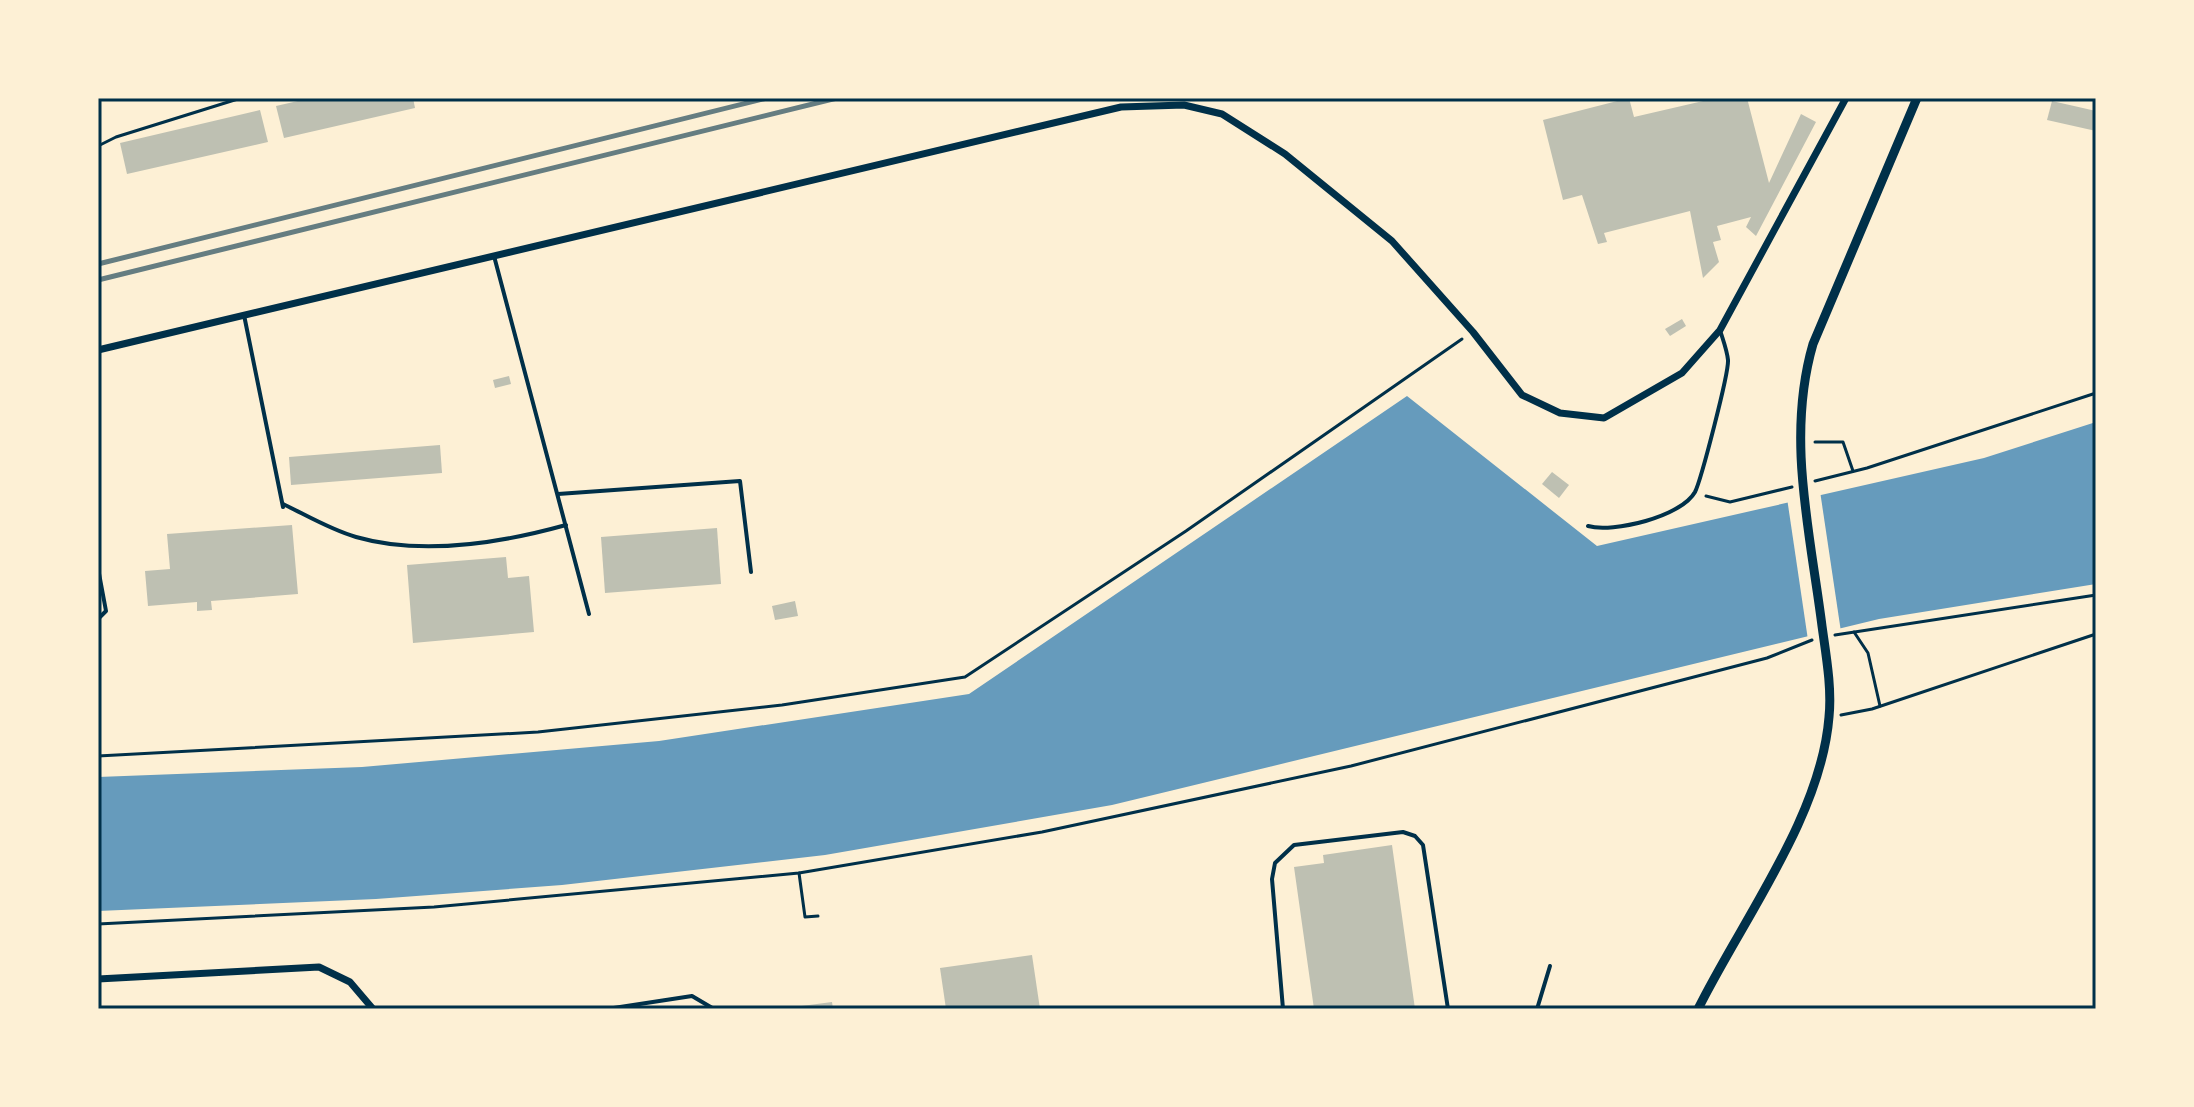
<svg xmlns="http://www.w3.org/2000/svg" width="2194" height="1107" font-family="Raleway,sans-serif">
  <rect width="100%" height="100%" fill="#fdf0d5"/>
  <path fill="#669bbc" d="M1407,396l190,150 387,-88 112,-36v162l-217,35 -767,186 -287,50 -263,30 -186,14 -278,12v-134l264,-10 297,-26 310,-47z"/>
  <path fill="#fdf0d5" d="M1820,491l21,141 -33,8 -21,-142z"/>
  <g fill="#bec0b2">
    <path d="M311,98h102l2,10 -131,30 -8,-32z"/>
    <path d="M1629,98l5,19 82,-19h31l22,85 32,-69 15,8 -60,114 -10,-9 5,-10 -34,9 4,14 -8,2 6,20 -16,16 -13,-67 -86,22 3,9 -9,2 -16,-49 -19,5 -20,-80z"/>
    <path d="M2052,101l44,10v20l-49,-11z"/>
    <path d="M260,110l8,32 -141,32 -7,-31z"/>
    <path d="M1682,319l4,7 -16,10 -5,-7z"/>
    <path d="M509,376l2,8 -16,4 -2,-8z"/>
    <path d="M440,445l2,28 -151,12 -2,-28z"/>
    <path d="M1552,472l17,13 -10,13 -17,-14z"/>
    <path d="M292,525l6,69 -87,7 1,9 -15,1v-9l-49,4 -3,-35 25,-2 -3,-35z"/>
    <path d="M717,528l4,56 -116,9 -4,-56z"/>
    <path d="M506,557l2,21 21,-2 5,56 -121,11 -6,-78z"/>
    <path d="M795,601l3,15 -23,4 -3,-14z"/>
    <path d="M1392,845l23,164h-101l-20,-142 30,-4 -1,-8z"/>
    <path d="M1032,955l8,54h-94l-6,-41z"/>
    <path d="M832,1002l1,7h-39v-2z"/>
  </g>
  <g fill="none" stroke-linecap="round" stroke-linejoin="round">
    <g stroke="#003049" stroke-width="3">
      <path d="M98,146l18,-9 125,-39"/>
      <path d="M1815,442h28l10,29"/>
      <path d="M1815,481l52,-13 229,-75"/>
      <path d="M1706,496l24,6 62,-15"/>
      <path d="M1854,632l14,21 12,53"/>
      <path d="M1835,635l261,-40"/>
      <path d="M1841,715l31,-6 224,-75"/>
      <path d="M98,756l440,-24 244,-27 183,-28 221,-146 276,-192"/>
      <path d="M799,873l6,44 13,-1"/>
      <path d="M98,924l336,-17 365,-34 243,-41 309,-66 416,-108 45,-18"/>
    </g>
    <g stroke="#003049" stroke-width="4">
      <path d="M494,256l95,358"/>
      <path d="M244,315l39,192"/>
      <path d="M558,494l182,-13 11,91"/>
      <path d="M283,504c23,11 48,26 73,33 66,19 145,6 210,-12"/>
      <path d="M1588,526c25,7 93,-9 107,-34 6,-12 34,-119 33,-132 -1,-10 -5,-20 -8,-30"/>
      <path d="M98,568l8,43 -8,8"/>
      <path d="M607,1009l85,-13 22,13"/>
      <path d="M1283,1009l-11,-130 3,-16 19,-18 109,-13 12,4 8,9 25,164"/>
      <path d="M1537,1009l13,-43"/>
    </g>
    <g stroke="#003049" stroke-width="7">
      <path d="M98,350l1023,-243 63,-2 38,9 63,40 107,87 81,91 49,63 38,18 44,5 78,-45 38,-43 126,-232"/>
      <path d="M98,979l221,-12 31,15 23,27"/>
    </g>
    <path stroke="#003049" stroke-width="9" d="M1698,1009c44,-89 123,-192 131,-292 3,-29 -3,-62 -7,-91 -12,-95 -36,-189 -9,-282l104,-246"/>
    <g stroke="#657d81" stroke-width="5">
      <path d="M98,264l669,-166"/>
      <path d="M98,280l739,-182"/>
    </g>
  </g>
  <rect width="2194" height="1107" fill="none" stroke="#fdf0d5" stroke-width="200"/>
  <rect x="100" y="100" width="1994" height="907" fill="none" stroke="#003049" stroke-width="3"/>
</svg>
